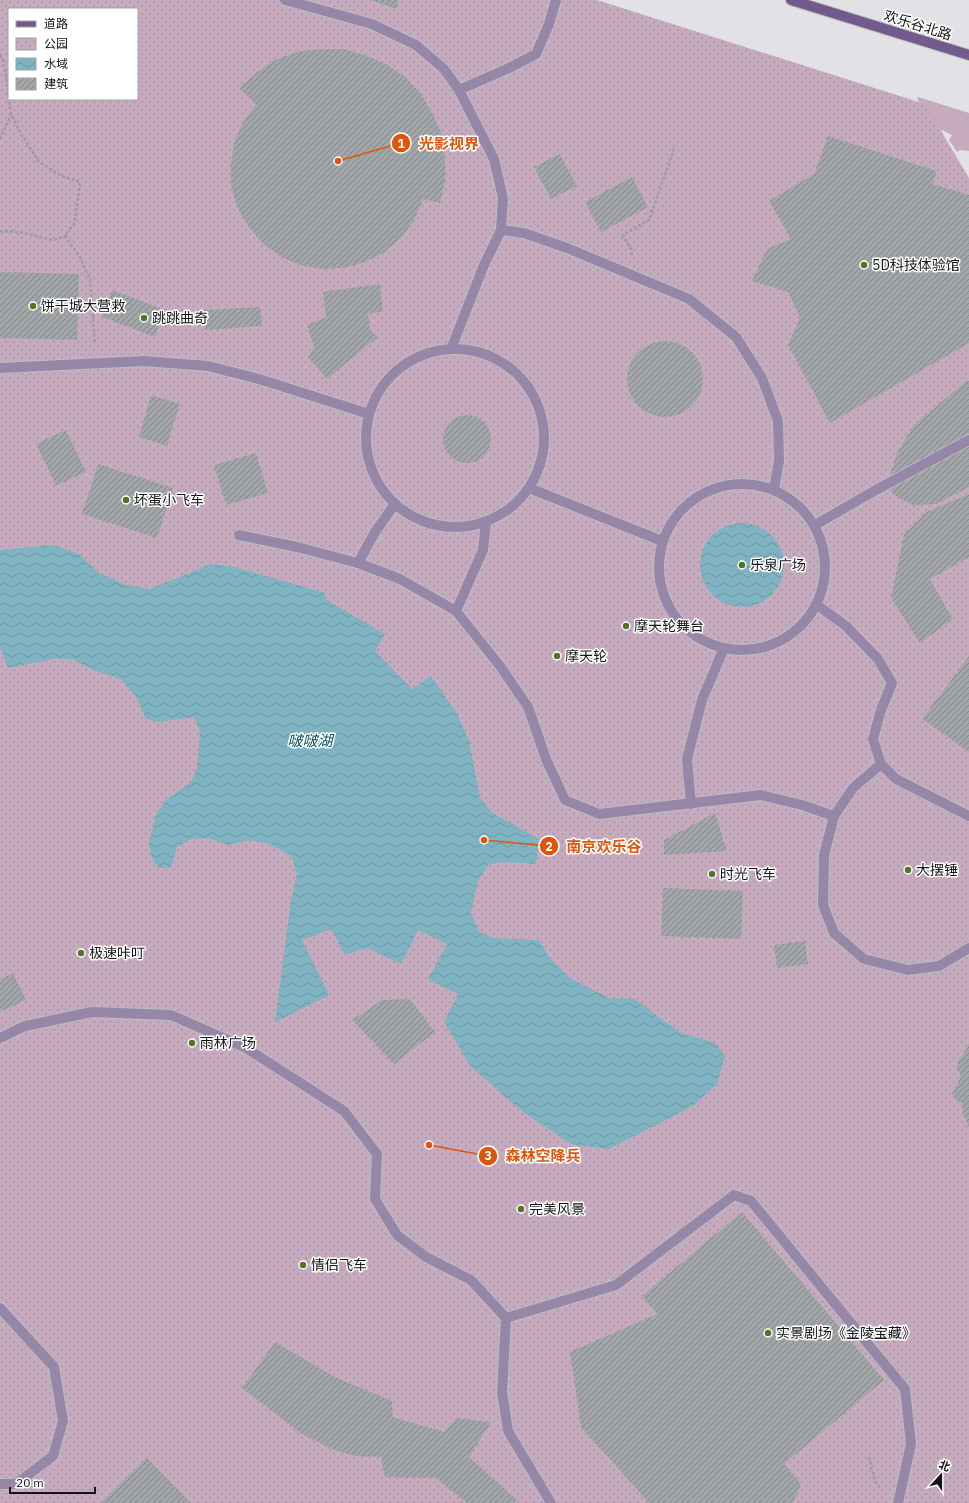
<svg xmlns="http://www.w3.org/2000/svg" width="969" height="1503" font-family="'IBM Plex Sans','Noto Sans SC',sans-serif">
  <defs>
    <pattern id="park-dots" width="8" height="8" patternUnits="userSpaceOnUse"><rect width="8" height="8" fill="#c6abbf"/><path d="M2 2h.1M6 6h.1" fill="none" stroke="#a992a3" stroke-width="1.8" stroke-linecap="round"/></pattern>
    <pattern id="water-waves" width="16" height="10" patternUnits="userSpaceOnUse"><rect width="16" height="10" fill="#7fb3c1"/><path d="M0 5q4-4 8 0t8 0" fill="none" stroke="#6d99a5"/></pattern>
    <pattern id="building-hatch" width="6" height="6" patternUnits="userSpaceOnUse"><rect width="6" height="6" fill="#a2a6a8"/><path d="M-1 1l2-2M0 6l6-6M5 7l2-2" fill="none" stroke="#838688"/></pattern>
  </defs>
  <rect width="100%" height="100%" fill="#e2e2e6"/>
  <path fill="#c6abbf" d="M918,97l51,16v38l-9,-1 -3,2 -8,-12 3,-5 -10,-5 -4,3 -21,-35z"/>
  <path fill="url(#park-dots)" fill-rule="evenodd" d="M0,0h597l328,104 44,74v1325h-969zM9,9h128v90h-128z"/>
  <g fill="url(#water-waves)">
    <circle cx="742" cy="565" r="42"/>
    <path d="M53,545l26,9 20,19 27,12 24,4 61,-25 23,3 91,26v6l60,35 -10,17 37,38 19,-13 25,36 13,28 11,57 11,15 48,27 -3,25 -33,-2 -15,3 -10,16 -7,32 8,19 14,6 46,2 10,17 21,21 39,20 26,1 44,33 36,11 10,13 -8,28 -24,22 -84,43 -38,-5 -48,-32 -52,-45 -27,-45 14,-28 -30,-15 19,-35 -29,-14 -17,34 -34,-16 -22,7 -14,-26 -29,11 27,55 -54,27 16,-122 6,-27 -6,-17 -21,-12 -21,-4 -21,5 -20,-7 -17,1 -14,8 -6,20 -12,1 -6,-7 -4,-17 7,-30 10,-14 25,-18 6,-14 3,-37 -6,-14 -36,5 -12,-3 -10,-22 -15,-18 -28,-9 -20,-11h-19l-46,9 -8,-22v-96z"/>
  </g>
  <g fill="url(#building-hatch)">
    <path d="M370,0h29l-3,9z"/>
    <path d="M320,49h23l22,6 21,9 19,13 16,17 12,20 9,21 3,23v23l-5,22 -17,-4 -9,21 -12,17 -17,15 -20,10 -21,6 -22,1 -22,-4 -20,-9 -18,-13 -14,-17 -11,-19 -6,-21v-22l3,-22 9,-20 13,-18 -17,-16 17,-15 19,-13 22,-8z"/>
    <path d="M828,136l109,35 -5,13 37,11v148l-139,80 -42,-78 12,-27 -12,-26 -36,-11 15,-32 24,-10 -22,-38 45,-27z"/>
    <path d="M560,154l17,32 -26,13 -17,-32z"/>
    <path d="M632,177l16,30 -47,25 -16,-30z"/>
    <path d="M0,272l79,2 -2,66 -77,-2z"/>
    <path d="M380,284l3,28 -15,1 2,17 8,7 -51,42 -19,-22 6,-10 -7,-22 19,-8 -3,-25z"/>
    <path d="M112,290l53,20 -10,27 -53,-20z"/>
    <path d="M260,307l2,19 -57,4 -1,-20z"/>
    <circle cx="665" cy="379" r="38"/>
    <path d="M969,381v106l-33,17 -24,1 -19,-11 -4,-17 8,-24 17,-28 50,-42z"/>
    <path d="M151,395l29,9 -13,42 -28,-9z"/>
    <circle cx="467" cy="439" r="24"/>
    <path d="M66,430l20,42 -30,14 -20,-42z"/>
    <path d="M256,453l12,40 -42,12 -12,-40z"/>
    <path d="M98,464l75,24 -16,50 -75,-24z"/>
    <path d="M969,494v63l-39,22 23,40 -33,24 -29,-45 13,-64 22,-22z"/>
    <path d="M969,656v96l-47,-33z"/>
    <path d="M715,813l12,38 -63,4v-15z"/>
    <path d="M663,888l80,3 -2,48 -80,-3z"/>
    <path d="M805,941l3,23 -31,4 -3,-23z"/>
    <path d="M13,973l13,27 -26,12v-32z"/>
    <path d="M410,999l25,33 -41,32 -42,-44 30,-20z"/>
    <path d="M969,1044v83l-6,-13 -1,-11 -6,-3 -4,-7 9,-17 -4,-7 1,-7z"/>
    <path d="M742,1212l142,168 -100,84 17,20 -8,19h-144l-68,-76 -11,-75 87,-38 -15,-18z"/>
    <path d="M275,1342l60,35 57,24 1,16 51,15 12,-14 35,4 -22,35 48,43 -4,3h-46l-31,-25 -51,-1 -4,-20 -27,-1 -22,-7 -30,-15 -60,-46z"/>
    <path d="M147,1458l44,45h-91z"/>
  </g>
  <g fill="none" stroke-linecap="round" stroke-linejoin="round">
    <defs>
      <path id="lane" d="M285,0l87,24 44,21 28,24 15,21 50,-22 27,-14 13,-30 7,-24"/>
      <g id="street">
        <path d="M501,230l23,3 43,15 122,51 47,38 26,41 16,43 1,40 -5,28"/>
        <path d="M451,349l33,-84 17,-35 2,-32 -9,-39 -35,-69"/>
        <circle cx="455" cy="438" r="89"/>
        <path d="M0,368l144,-7 64,5 51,13 110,35"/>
        <circle cx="742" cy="567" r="83"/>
        <path d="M529,488l133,53"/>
        <path d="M815,525l61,-35 93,-50"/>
        <path d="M239,535l58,12 61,16 42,16 56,32 44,55 28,41 18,52 19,41 34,14 162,-19 41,10 32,11"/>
        <path d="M358,563l17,-31 20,-28"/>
        <path d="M817,605l29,21 32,33 14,24 -11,27 -8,29 8,25 15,15 73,37"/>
        <path d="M456,611l27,-61 3,-28"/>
        <path d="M881,764l-28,24 -19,28 -10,39 -1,50 11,28 30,26 44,11 31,-4 30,-18"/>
        <path d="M691,804l-4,-45 15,-59 22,-52"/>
        <path d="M0,1038l25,-12 67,-14 79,3 75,33 98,63 33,43 -2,45 22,36 29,22 45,23 35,38 -4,74 6,39 43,72"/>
        <path d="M0,1308l54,59 9,54 -10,35 -37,28h-16"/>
        <path d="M506,1318l110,-33 118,-90 17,6 154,188 6,55 -13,59"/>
      </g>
      <path id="secondary" d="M791,0l178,55"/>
    </defs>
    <use href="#lane" stroke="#bdbdc0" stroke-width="12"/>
    <use href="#street" stroke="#bdbdc0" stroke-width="12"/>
    <use href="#secondary" stroke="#bdbdc0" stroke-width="12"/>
    <g stroke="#9c9c9f" stroke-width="2.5" stroke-dasharray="3 2" stroke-linecap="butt">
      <path d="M0,55l3,4 6,36"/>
      <path d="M0,139l11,-24"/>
      <path d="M0,231l19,1 34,8 12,-4 10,-14 5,-40 -18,-6 -23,-14 -18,-28 -10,-20 -2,-15"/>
      <path d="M65,236l15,21 10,23 5,64"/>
      <path d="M632,255v-4l-9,-16 26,-15 25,-71"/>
      <path d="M869,1457l6,24 6,8"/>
    </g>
    <use href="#lane" stroke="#9687a9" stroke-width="10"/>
    <use href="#street" stroke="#9687a9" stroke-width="10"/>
    <use href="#secondary" stroke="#725a8c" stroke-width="10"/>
  </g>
  <g fill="#587224" stroke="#fff" stroke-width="1.5">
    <circle cx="864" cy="265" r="4"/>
    <circle cx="33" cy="306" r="4"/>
    <circle cx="144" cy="318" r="4"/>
    <circle cx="126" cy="500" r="4"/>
    <circle cx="742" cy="565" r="4"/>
    <circle cx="626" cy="626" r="4"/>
    <circle cx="557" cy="656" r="4"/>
    <circle cx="908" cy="870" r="4"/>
    <circle cx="712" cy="874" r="4"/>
    <circle cx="81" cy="953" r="4"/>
    <circle cx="192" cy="1043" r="4"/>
    <circle cx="521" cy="1209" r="4"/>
    <circle cx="303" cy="1265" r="4"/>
    <circle cx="768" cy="1333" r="4"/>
  </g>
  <g text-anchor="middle" stroke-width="3" stroke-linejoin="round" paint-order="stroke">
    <g font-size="14" fill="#131415" stroke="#fff">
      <text transform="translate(918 25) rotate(17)" y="5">欢乐谷北路</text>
    </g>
    <g font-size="14" fill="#131415" stroke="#fff" text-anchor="start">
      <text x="872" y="270">5D科技体验馆</text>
      <text x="41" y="311">饼干城大营救</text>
      <text x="152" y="323">跳跳曲奇</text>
      <text x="134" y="505">坏蛋小飞车</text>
      <text x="750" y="570">乐泉广场</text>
      <text x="634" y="631">摩天轮舞台</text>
      <text x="565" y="661">摩天轮</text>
      <text x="916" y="875">大摆锤</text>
      <text x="720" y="879">时光飞车</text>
      <text x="89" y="958">极速咔叮</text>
      <text x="200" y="1048">雨林广场</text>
      <text x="529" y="1214">完美风景</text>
      <text x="311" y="1270">情侣飞车</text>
      <text x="776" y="1338">实景剧场《金陵宝藏》</text>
    </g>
    <g font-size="15" font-style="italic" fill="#065463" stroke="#fff">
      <text x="310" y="746">啵啵湖</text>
    </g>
  </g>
  <path fill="none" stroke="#dd560c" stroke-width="1.5" d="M338 161L401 143M484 840L549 846M429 1145L488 1156"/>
  <g fill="#dd560c" stroke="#fff" stroke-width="1.5">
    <circle cx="338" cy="161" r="4"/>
    <circle cx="484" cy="840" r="4"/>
    <circle cx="429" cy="1145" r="4"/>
    <circle cx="401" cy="143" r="10"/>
    <circle cx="549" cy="846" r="10"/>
    <circle cx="488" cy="1156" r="10"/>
  </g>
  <g font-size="12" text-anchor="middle" font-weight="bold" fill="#fff">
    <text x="401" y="148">1</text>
    <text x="549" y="851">2</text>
    <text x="488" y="1160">3</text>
  </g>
  <g font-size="15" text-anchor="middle" font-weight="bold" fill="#dd560c" stroke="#fff" stroke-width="3" stroke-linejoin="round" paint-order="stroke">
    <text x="449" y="149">光影视界</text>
    <text x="604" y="852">南京欢乐谷</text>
    <text x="543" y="1161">森林空降兵</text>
  </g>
  <rect x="8" y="8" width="130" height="92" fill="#ffffff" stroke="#a1a1a1"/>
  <rect x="16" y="21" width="20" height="6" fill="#725a8c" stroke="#a1a1a1"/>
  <text x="44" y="28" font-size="12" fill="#131415">道路</text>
  <rect x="16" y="38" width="20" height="12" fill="url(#park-dots)" stroke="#a1a1a1"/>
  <text x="44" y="48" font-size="12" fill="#131415">公园</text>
  <rect x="16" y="58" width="20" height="12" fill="url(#water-waves)" stroke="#a1a1a1"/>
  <text x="44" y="68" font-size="12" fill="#131415">水域</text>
  <rect x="16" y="78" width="20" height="12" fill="url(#building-hatch)" stroke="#a1a1a1"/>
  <text x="44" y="88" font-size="12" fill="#131415">建筑</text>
  <g transform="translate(941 1475) rotate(21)" stroke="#ffffff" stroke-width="3" paint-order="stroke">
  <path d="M0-3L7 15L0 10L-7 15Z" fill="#131415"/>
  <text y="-6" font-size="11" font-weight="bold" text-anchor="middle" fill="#131415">北</text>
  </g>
  <path d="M10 1487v6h85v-6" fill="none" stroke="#131415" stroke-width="2"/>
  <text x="16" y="1487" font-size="12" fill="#131415" stroke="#ffffff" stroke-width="3" paint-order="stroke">20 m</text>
</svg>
